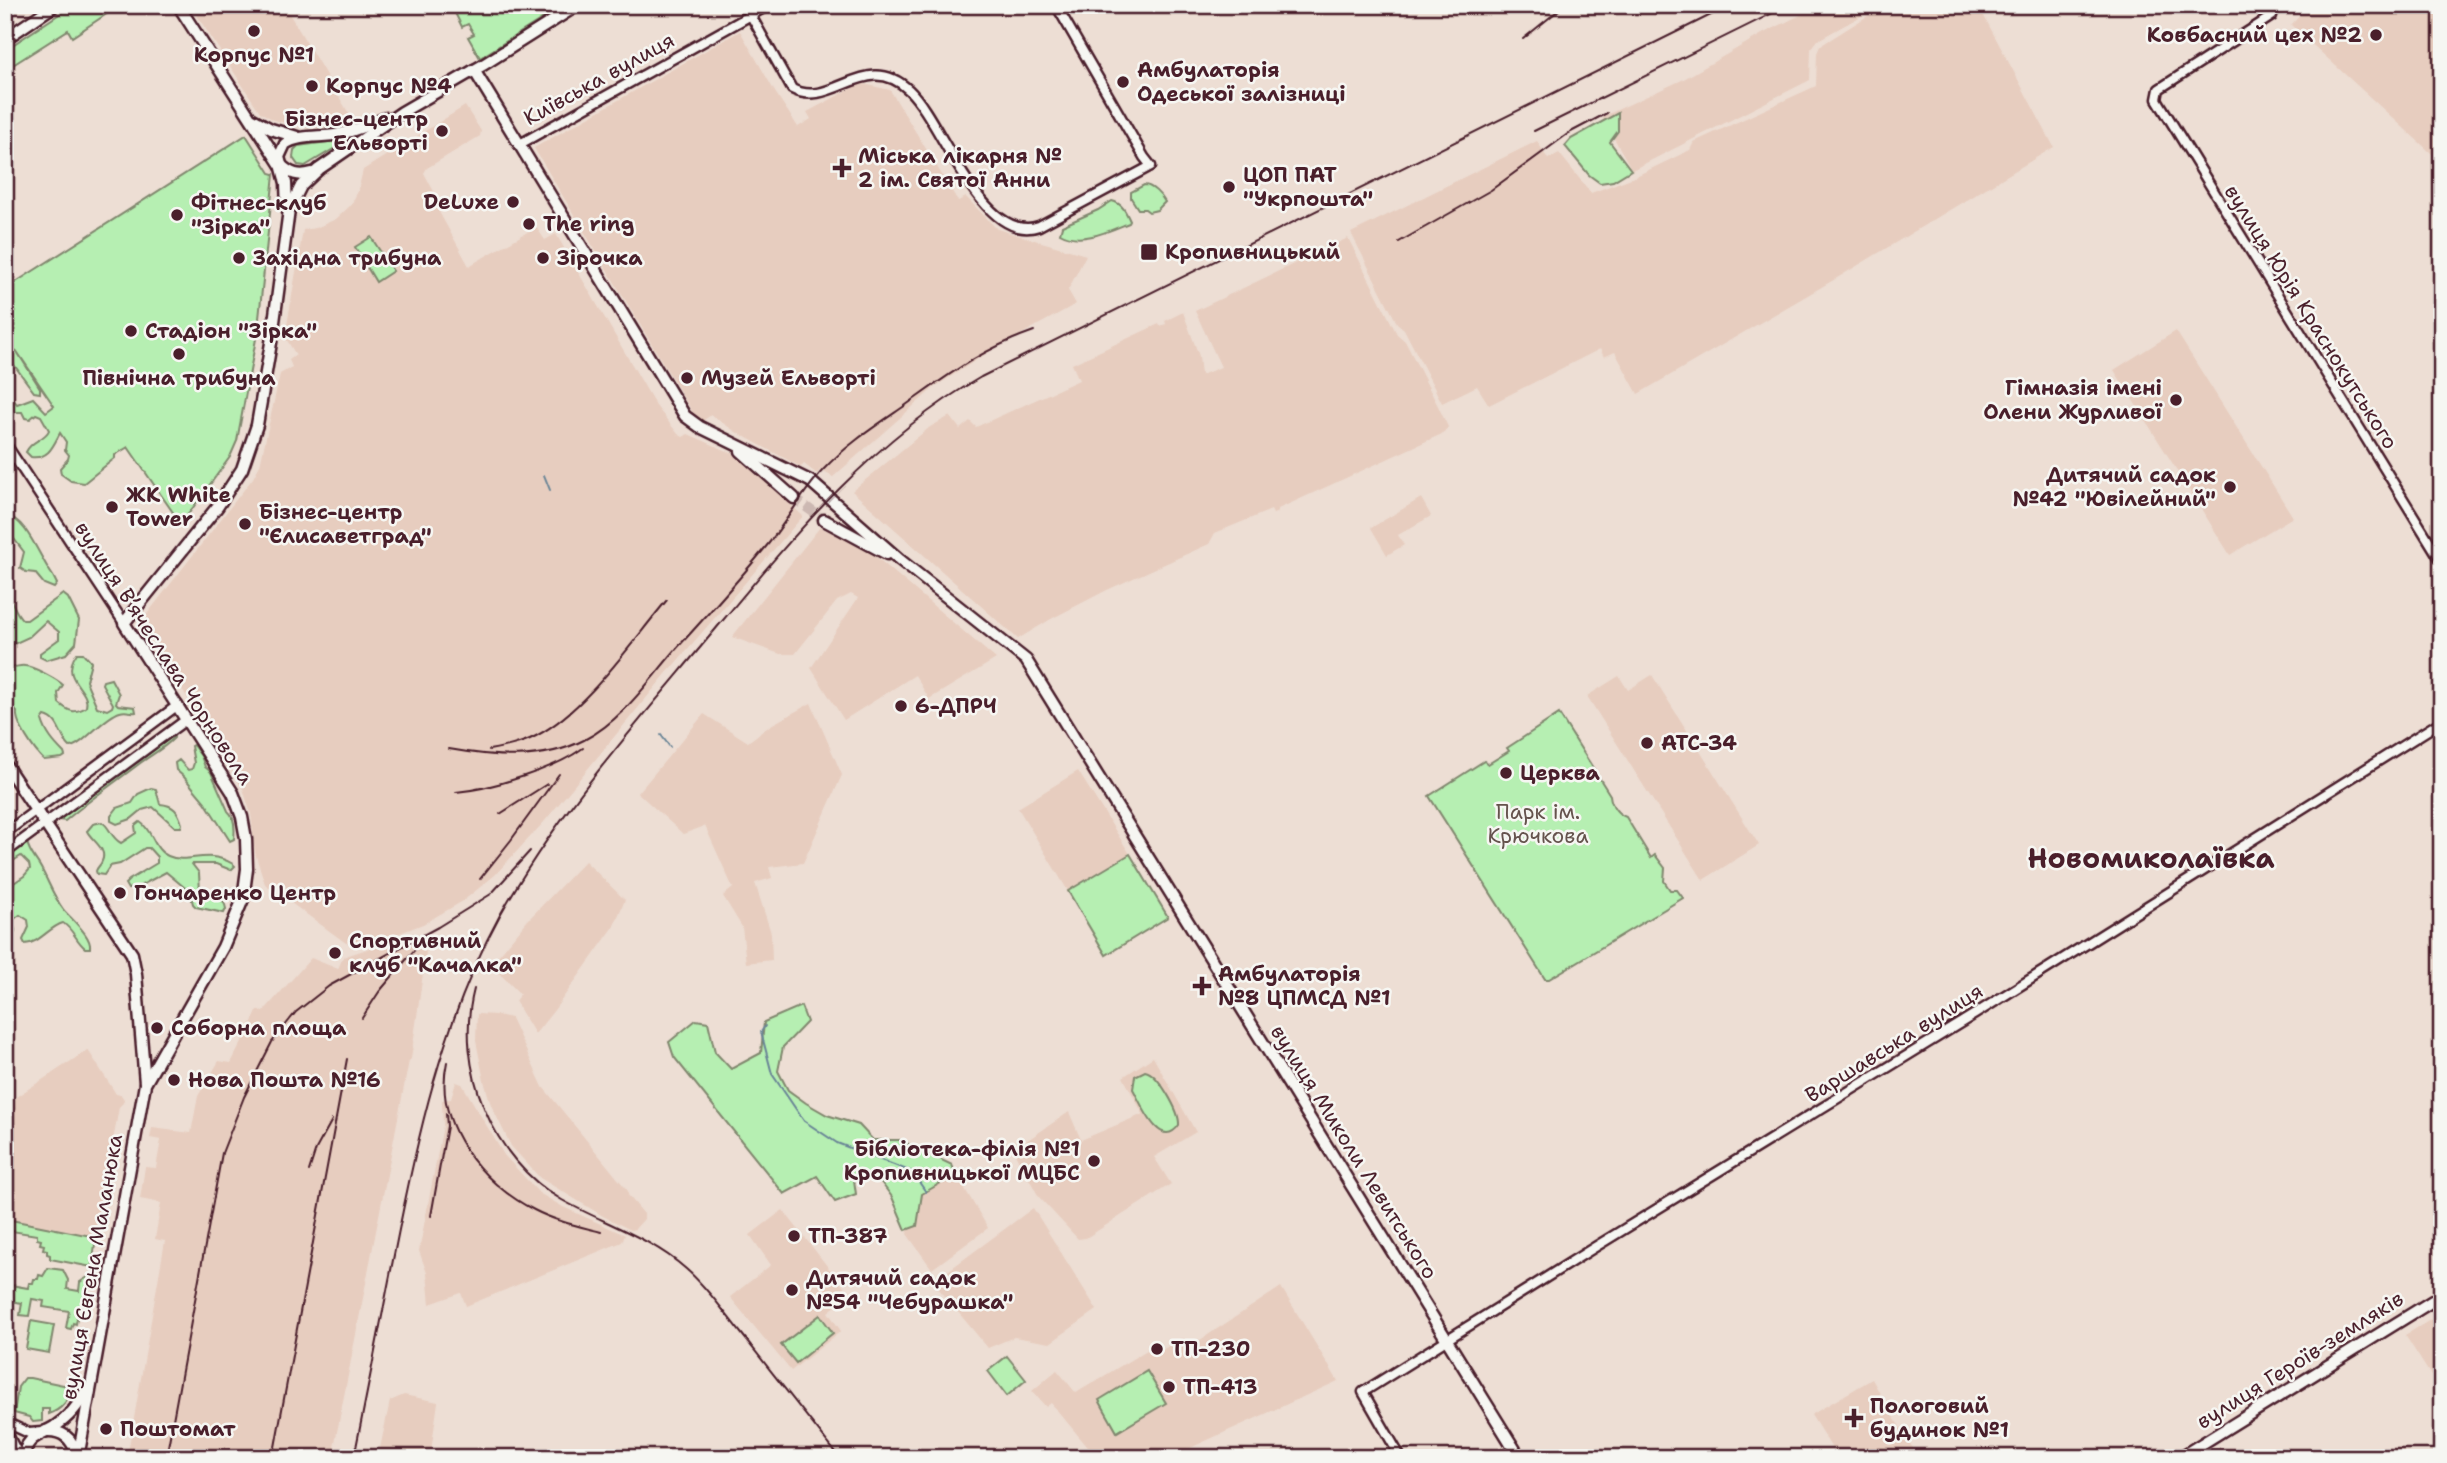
<svg xmlns="http://www.w3.org/2000/svg" width="2447" height="1463" font-family="'Shantell Sans',sans-serif">
  <rect width="100%" height="100%" fill="#edded4"/>
  <filter id="ink" filterUnits="userSpaceOnUse"><feTurbulence type="fractalNoise" baseFrequency=".0143" numOctaves="2"/><feDisplacementMap in="SourceGraphic" scale="14" xChannelSelector="R" yChannelSelector="G"/><feConvolveMatrix kernelMatrix="1 2 1 2 8 2 1 2 1" color-interpolation-filters="sRGB"/></filter>
  <g filter="url(#ink)">
    <g fill="#e7cdbf">
      <path d="M190,5h94l67,112 -20,8 -21,4 -36,-9 -14,-8z"/>
      <path d="M1821,5h60l-63,35 -7,9 -1,31 -178,90 -30,-53 80,-37 82,-47z"/>
      <path d="M1890,5h88l76,142 -217,131 -199,116 -23,-42 -11,5 -4,-8 -111,56 -12,-19 -35,17 -38,-74 -7,-6 -46,-90 186,-92 11,18 11,-6 32,40 43,-16 56,-27 4,-8 122,-56 1,-33 3,-7 46,-29z"/>
      <path d="M2300,5h142v158l-151,-138 14,-15z"/>
      <path d="M740,31l35,61 23,35 13,-8 -4,-7 51,-27 1,-2 31,7 68,111 8,-4 31,32 89,26 -18,35 8,14 -89,49 -51,33 -103,91 -13,-7 -3,4 -13,-10 -3,3 -65,-35 -25,-17 -10,7 -5,-4 -162,-270z"/>
      <path d="M465,106l16,25 -1,5 -53,32 -3,5 15,28 -1,9 31,56 67,-39 9,13 11,-6 100,172 22,28 5,3 5,-3 46,20 69,62 -137,158 -122,148 -49,53 -32,26 -40,23 -23,9 -54,10 -81,-59 -10,-31 -4,-39 -8,-25 -98,-161 -1,-10 109,-140 7,-13 20,-91 12,-7 -3,-7 7,-5 -11,-18 18,-107 13,-2 20,-9 15,-14 7,-14 5,-21z"/>
      <path d="M1348,238l49,96 8,7 33,65 10,21 -4,6 -155,71 -11,5v3l-5,2 -2,-4 -56,23 -6,11 -102,46 -56,29 -33,20 -166,-148 78,-64 20,-11 10,13 10,-8 6,6 103,-47 -7,-16 87,-40 1,2 6,-2 -1,-3 18,-9 16,44 2,19 20,-8 -26,-56z"/>
      <path d="M2176,331l117,186 -63,38 -116,-185z"/>
      <path d="M1421,498l10,18 -33,19 6,10 -17,10 -16,-27z"/>
      <path d="M820,527l48,23 128,109 -67,40 -14,-24 -71,45 -33,-52 47,-70 -7,-4 -14,7 -42,53h-15l-48,-17z"/>
      <path d="M1652,675l107,170 -56,35 -116,-184 32,-20 9,14z"/>
      <path d="M811,703l31,72 -39,88 -34,4 3,11 -17,5 16,50 1,27 -26,3 -4,-36 -19,-31 10,-8 -28,-62 -22,8 -45,-41 66,-79 44,28 23,-17z"/>
      <path d="M1078,771l52,83 -62,37 -50,-83z"/>
      <path d="M585,861l40,39 -12,28 -58,81 -20,25 -20,-33 5,-7 -24,-24 -2,-9 34,-41z"/>
      <path d="M397,939l29,13 -15,107 -2,2 -77,397h-205l38,-217 -10,-2 6,-36 -21,-4 5,-32 11,1 5,-28 -11,-2 2,-10 39,5 7,-37 21,-35 12,2 27,-53 5,2 48,-54 27,11 5,-12z"/>
      <path d="M477,1014l20,1 14,3 32,69 85,104v4l16,19v5l-9,10 -4,1 -28,-14 -63,-38 -29,-32 -20,-41 -7,-24 -8,-40z"/>
      <path d="M88,1050l28,44 5,1 3,4 -1,4 -4,4 -19,109h-2l-2,7v14l-91,-18v-72l11,-50z"/>
      <path d="M1153,1057l43,75 -42,25 17,27 -85,54 -8,1 -39,-42 -26,-47 56,-38 12,28 62,-26 -20,-37z"/>
      <path d="M456,1082l6,2 42,71 35,38 24,14 62,28 -3,7 -156,64 -5,-13 -31,11 -3,-31 -8,-22 24,-125 -1,-26 9,-1z"/>
      <path d="M956,1174l32,54 -56,41 -25,-35 15,-40z"/>
      <path d="M1033,1208l64,102 -47,33 -36,-6 -26,11 -55,-66z"/>
      <path d="M783,1210l67,85 -22,17 13,19 -50,40 -61,-74 41,-32 -21,-30z"/>
      <path d="M1281,1287l57,94 -170,77h-71l-46,-55 -5,4 -14,-16 25,-21 19,23 71,-43 5,6 30,-18 12,6z"/>
      <path d="M2442,1313v80l-37,-58z"/>
      <path d="M1872,1379l16,29 31,50h-81l-27,-43z"/>
      <path d="M404,1395l34,7 -8,56h-52l12,-57z"/>
    </g>
    <g fill="#b6efb2" stroke="#80876e" stroke-width="2">
      <path d="M73,5h47l-48,32 -4,-7 -63,40v-20z"/>
      <path d="M460,5h104l-84,53 -12,-21 6,-3 -6,-10 -6,3 -9,-18z"/>
      <path d="M1618,113v18l-8,11 21,28 -18,11 -13,2 -11,-8 -24,-29 6,-7z"/>
      <path d="M246,135l24,38 4,1 -16,154 -21,113 -7,16 -49,67 -53,-77 -13,8v3l-31,25 -13,-2 -10,-7 -1,-6 8,-9 1,-4 -4,-5 1,-8 -6,-9c-7,13 -11,26 -29,24l-5,-5c5,-12 19,-12 23,-22l-8,-14 -5,-2 -6,5 -5,-1 -3,-6h-7l-10,10v-33l12,15 16,-6 13,14 8,-6 -38,-56 24,38v5l-6,-1 -20,-27 -9,3v-29l5,3 -5,-7v-46z"/>
      <path d="M350,139l-45,27 -7,-1 -5,-7 1,-8 4,-4z"/>
      <path d="M1144,185c8,0 17,10 21,17l-8,8 -8,2 -4,-3h-7l-7,-11v-6z"/>
      <path d="M1112,201c10,2 14,11 18,20l-1,2c-20,8 -48,22 -69,10l2,-7 36,-16z"/>
      <path d="M371,237l22,34 -17,11 -21,-35z"/>
      <path d="M5,515c22,3 35,44 48,61l4,8 -3,4 -10,-4 -9,-11 -9,-1 -6,-4 4,-16 -13,-17 -6,-3z"/>
      <path d="M5,590c8,9 9,23 18,30h4l36,-26 5,4 11,22 -3,23 -10,11 -20,6 -6,-3v-4l19,-14v-7l-13,-11 -17,16 -24,11v-16l6,-3 1,-9 -7,-4z"/>
      <path d="M77,653h6l8,9 -5,19 11,26 10,3 5,-3 1,-3 -11,-20 1,-3 8,-2 8,15 -3,9 2,2 17,2 1,5c-6,1 -9,-2 -16,0 -17,5 -36,33 -50,35 -11,-10 -9,-27 -25,-31l-3,4c4,14 12,23 22,33l1,3 -3,2 -18,2c-9,-8 -29,-37 -27,-48l-12,-13v-41l8,9c4,0 8,-2 12,-1 8,0 33,14 38,19l-5,8 1,10c10,9 16,11 27,4 5,-19 -28,-27 -9,-54z"/>
      <path d="M1559,714l51,81c1,10 7,19 16,22l25,41 4,-3 10,13 -1,13 6,9h7l6,8 -134,81h-4l-116,-183 55,-35 4,3 21,-13 -2,-3z"/>
      <path d="M174,733v5c-11,11 -23,17 -35,26 -25,19 -51,37 -74,57l-7,-1v-3z"/>
      <path d="M193,745l8,11 4,11 6,5 17,39c7,6 7,19 6,28l-4,2 -25,-39 -21,-25 -8,-7 -1,-7 4,-3 9,10 4,-1 2,-6 -3,-17z"/>
      <path d="M151,788l5,1 4,15c14,1 18,7 22,20l-1,3h-6l-22,-20 -11,3 -11,9 -14,5 -6,-3v-5l6,-8 15,-5 6,-9z"/>
      <path d="M102,822c8,5 9,16 19,21l15,-10 -1,-7 5,-4c13,8 13,28 28,34 20,9 39,-8 65,8l2,2 -4,4 -15,-6h-24l7,9 1,19c11,9 23,-1 26,17l-2,4 -28,-6 -3,-3 -3,-12 -24,-20 -26,14 -12,3 -3,-5 4,-4 28,-17v-6l-8,-9h-4l-25,16 -10,2 -6,9 -7,-1 -1,-3c1,-4 5,-6 6,-10 6,-12 -11,-21 -15,-30l6,-7z"/>
      <path d="M23,842h4c2,11 10,18 15,28 7,13 12,27 21,39 7,9 29,27 27,39h-5c-9,-7 -12,-19 -22,-25 -14,4 -23,20 -38,21l-2,-4 6,-13 -1,-7 -8,-5 -6,4 -1,5 2,6 -2,7 -8,5v-53l19,-13 6,-7 -1,-5 -8,-8 -16,10v-10z"/>
      <path d="M1130,854l38,63 -62,38 -38,-64z"/>
      <path d="M801,1006l6,16 -24,25 -5,24 10,19 18,13 21,12 32,10 14,15h27l52,25 4,9 -34,20 -5,32 -11,4 -14,-33 -15,-20 -23,3 2,14 -21,8 -18,-26 -33,18 -110,-137 -5,-15 27,-22 12,2 7,30 16,17 30,-16 3,-31z"/>
      <path d="M1145,1071c13,2 35,41 34,54 -19,27 -38,-22 -46,-36l2,-13z"/>
      <path d="M6,1219l90,18 -4,30 -42,-8v-4l-3,-1v-4l-4,-1 1,-4 -4,-1 1,-4 -4,-1v-4l-32,-5z"/>
      <path d="M48,1268l15,2 5,10 -1,9 12,2 1,-9 11,-7 -5,28 -7,3 -3,18 -3,-1 -2,6 -5,-1 3,-17 -26,-4 1,-6 -12,-2 -3,17 -9,-1 2,-12 -17,-3v-16l23,4 1,-5h4l1,-4h4l1,-4 4,1z"/>
      <path d="M820,1315l13,18 -37,30 -15,-18z"/>
      <path d="M31,1321l23,4 -5,28 -23,-4z"/>
      <path d="M1007,1356l19,24 -19,16 -19,-25z"/>
      <path d="M1147,1371l19,32 -49,29 -18,-32z"/>
      <path d="M25,1378h5l43,9c-5,13 -10,22 -24,27v-5h-7v12l-9,1 -4,-5 -15,-4 4,-26z"/>
    </g>
    <g fill="none" stroke-linecap="round" stroke-linejoin="round">
      <g stroke="#698496" stroke-width="2">
        <path d="M544,475l6,15"/>
        <path d="M661,735l9,12"/>
        <path d="M765,1026l-4,6 11,42 32,47 33,22 75,29 14,20"/>
      </g>
      <path stroke="#ccb8b2" stroke-width="10" stroke-dasharray="10 5" stroke-linecap="butt" d="M794,498l30,22"/>
      <defs>
        <g id="minor">
          <path d="M745,5l47,84c40,21 74,-40 117,1 33,31 73,156 130,136l112,-60 -7,-9 -88,-152"/>
          <path d="M2272,16l-113,73 -2,10 285,463"/>
          <path d="M520,144l249,-139"/>
          <path d="M5,443l119,180"/>
          <path d="M5,833l173,-128"/>
          <path d="M5,853l182,-134"/>
          <path d="M5,1422l24,11 13,-1"/>
          <path d="M5,1429l15,29"/>
          <path d="M1401,1458l-38,-66 232,-145 380,-233 467,-293"/>
        </g>
        <g id="major">
          <path d="M178,5l102,159c10,10 19,13 32,9"/>
          <path d="M5,39l50,-34"/>
          <path d="M474,70l211,346 15,11 110,54 90,79 126,100 494,798"/>
          <path d="M253,119l18,10 26,8"/>
          <path d="M287,209l-1,-26 -7,-26 6,-13c14,-10 37,-6 54,-10 16,-3 32,-10 47,-16"/>
          <path d="M741,451l53,47"/>
          <path d="M824,520l63,34"/>
          <path d="M5,764l127,190 4,20 9,109"/>
          <path d="M46,1431c16,-1 26,7 30,22"/>
          <path d="M24,1458c1,-21 15,-22 30,-31 14,-9 24,-20 31,-35"/>
          <path d="M78,1458l67,-374 78,-137 20,-48 4,-30 -1,-30 -4,-22 -9,-24 -109,-170 94,-117 24,-37 15,-44 15,-88 17,-127 12,-24 18,-17 83,-57 81,-47 95,-60"/>
          <path d="M2179,1458l263,-163"/>
        </g>
      </defs>
      <use href="#minor" stroke="#4a1f2b" stroke-width="13"/>
      <use href="#major" stroke="#4a1f2b" stroke-width="15"/>
      <use href="#minor" stroke="#f6f6f2" stroke-width="8"/>
      <use href="#major" stroke="#f6f6f2" stroke-width="10"/>
      <g stroke="#4a1f2b" stroke-width="2">
        <path d="M1523,39l42,-34"/>
        <path d="M1534,131l255,-126"/>
        <path d="M1399,242l92,-52 78,-57 38,-20"/>
        <path d="M449,749c45,8 92,13 135,-9 39,-20 66,-61 94,-93 31,-34 62,-68 91,-104 19,-24 33,-50 54,-73 24,-26 54,-45 83,-65 44,-31 76,-56 128,-74"/>
        <path d="M489,750c16,-3 32,-6 47,-14 50,-26 94,-92 131,-136"/>
        <path d="M456,792c35,-3 99,-23 127,-44"/>
        <path d="M500,814l47,-30"/>
        <path d="M480,879l31,-39 48,-66"/>
        <path d="M474,989c-20,77 18,171 88,211 41,23 88,37 124,69 21,18 38,43 55,64 33,42 65,83 99,125"/>
        <path d="M362,1018l17,-26 43,-51"/>
        <path d="M447,1062c-14,62 34,121 87,148 21,11 44,16 67,22"/>
        <path d="M309,1171l7,-22 16,-29"/>
        <path d="M431,1216l16,-90 -1,-12"/>
        <path d="M166,1458l56,-305 22,-56 28,-55 24,-30 33,-26 109,-59 53,-33 39,-43"/>
        <path d="M273,1458l74,-399"/>
        <path d="M354,1458c13,-66 26,-132 39,-198 23,-118 49,-239 107,-345 59,-106 142,-197 219,-290 77,-93 156,-187 262,-248l750,-372"/>
      </g>
    </g>
  </g>
  <g fill="#4a1f2b" stroke="#f6f6f2" stroke-width="2.5">
    <circle cx="254" cy="31" r="7"/>
    <circle cx="2376" cy="35" r="7"/>
    <circle cx="1123" cy="82" r="7"/>
    <circle cx="312" cy="86" r="7"/>
    <circle cx="442" cy="131" r="7"/>
    <path d="M838.5 157.5h7v7h7v7h-7v7h-7v-7h-7v-7h7z"/>
    <circle cx="1229" cy="187" r="7"/>
    <circle cx="513" cy="202" r="7"/>
    <circle cx="177" cy="215" r="7"/>
    <circle cx="529" cy="224" r="7"/>
    <rect x="1140" y="243" width="18" height="18" rx="3.5"/>
    <circle cx="239" cy="258" r="7"/>
    <circle cx="543" cy="258" r="7"/>
    <circle cx="131" cy="331" r="7"/>
    <circle cx="179" cy="354" r="7"/>
    <circle cx="687" cy="378" r="7"/>
    <circle cx="2176" cy="400" r="7"/>
    <circle cx="2230" cy="487" r="7"/>
    <circle cx="112" cy="507" r="7"/>
    <circle cx="245" cy="524" r="7"/>
    <circle cx="901" cy="706" r="7"/>
    <circle cx="1647" cy="743" r="7"/>
    <circle cx="1506" cy="773" r="7"/>
    <circle cx="120" cy="893" r="7"/>
    <circle cx="335" cy="953" r="7"/>
    <path d="M1198.5 975.5h7v7h7v7h-7v7h-7v-7h-7v-7h7z"/>
    <circle cx="157" cy="1028" r="7"/>
    <circle cx="174" cy="1080" r="7"/>
    <circle cx="1094" cy="1161" r="7"/>
    <circle cx="794" cy="1236" r="7"/>
    <circle cx="792" cy="1290" r="7"/>
    <circle cx="1157" cy="1349" r="7"/>
    <circle cx="1169" cy="1387" r="7"/>
    <path d="M1850.5 1407.5h7v7h7v7h-7v7h-7v-7h-7v-7h7z"/>
    <circle cx="106" cy="1429" r="7"/>
  </g>
  <g text-anchor="middle" stroke-width="5" stroke-linejoin="round" paint-order="stroke">
    <g font-size="21" font-weight="bold" fill="#4a1f2b" stroke="#f6f6f2" text-anchor="start">
      <text x="2362" y="42" text-anchor="end">Ковбасний цех №2</text>
      <text x="254" y="62" text-anchor="middle">Корпус №1</text>
      <text x="1137" y="77">Амбулаторія<tspan x="1137" dy="24">Одеської залізниці</tspan></text>
      <text x="326" y="93">Корпус №4</text>
      <text x="428" y="126" text-anchor="end">Бізнес-центр<tspan x="428" dy="24">Ельворті</tspan></text>
      <text x="858" y="163">Міська лікарня №<tspan x="858" dy="24">2 ім. Святої Анни</tspan></text>
      <text x="1243" y="182">ЦОП ПАТ<tspan x="1243" dy="24">"Укрпошта"</tspan></text>
      <text x="499" y="209" text-anchor="end">DeLuxe</text>
      <text x="191" y="210">Фітнес-клуб<tspan x="191" dy="24">"Зірка"</tspan></text>
      <text x="543" y="231">The ring</text>
      <text x="1165" y="259">Кропивницький</text>
      <text x="253" y="265">Західна трибуна</text>
      <text x="557" y="265">Зірочка</text>
      <text x="145" y="338">Стадіон "Зірка"</text>
      <text x="179" y="385" text-anchor="middle">Північна трибуна</text>
      <text x="701" y="385">Музей Ельворті</text>
      <text x="2162" y="395" text-anchor="end">Гімназія імені<tspan x="2162" dy="24">Олени Журливої</tspan></text>
      <text x="2216" y="482" text-anchor="end">Дитячий садок<tspan x="2216" dy="24">№42 "Ювілейний"</tspan></text>
      <text x="126" y="502">ЖК White<tspan x="126" dy="24">Tower</tspan></text>
      <text x="259" y="519">Бізнес-центр<tspan x="259" dy="24">"Єлисаветград"</tspan></text>
      <text x="915" y="713">6-ДПРЧ</text>
      <text x="1661" y="750">АТС-34</text>
      <text x="1520" y="780">Церква</text>
      <text x="134" y="900">Гончаренко Центр</text>
      <text x="349" y="948">Спортивний<tspan x="349" dy="24">клуб "Качалка"</tspan></text>
      <text x="1218" y="981">Амбулаторія<tspan x="1218" dy="24">№8 ЦПМСД №1</tspan></text>
      <text x="171" y="1035">Соборна площа</text>
      <text x="188" y="1087">Нова Пошта №16</text>
      <text x="1080" y="1156" text-anchor="end">Бібліотека-філія №1<tspan x="1080" dy="24">Кропивницької МЦБС</tspan></text>
      <text x="808" y="1243">ТП-387</text>
      <text x="806" y="1285">Дитячий садок<tspan x="806" dy="24">№54 "Чебурашка"</tspan></text>
      <text x="1171" y="1356">ТП-230</text>
      <text x="1183" y="1394">ТП-413</text>
      <text x="1870" y="1413">Пологовий<tspan x="1870" dy="24">будинок №1</tspan></text>
      <text x="120" y="1436">Поштомат</text>
    </g>
    <g font-size="21" fill="#4a1f2b" stroke="#f6f6f2">
      <text transform="translate(599 79) rotate(-29)" y="7">Київська вулиця</text>
      <text transform="translate(2311 317) rotate(58)" y="7">вулиця Юрія Краснокутського</text>
      <text transform="translate(164 653) rotate(57)" y="7">вулиця Вʼячеслава Чорновола</text>
      <text transform="translate(1894 1043) rotate(-32)" y="7">Варшавська вулиця</text>
      <text transform="translate(1354 1152) rotate(58)" y="7">вулиця Миколи Левитського</text>
      <text transform="translate(92 1267) rotate(-80)" y="7">вулиця Євгена Маланюка</text>
      <text transform="translate(2300 1360) rotate(-32)" y="7">вулиця Героїв-земляків</text>
    </g>
    <g font-size="21" fill="#65534d" stroke="#f6f6f2">
      <text x="1538" y="819">Парк ім.<tspan x="1538" dy="24">Крючкова</tspan></text>
    </g>
    <g font-size="28" font-weight="bold" fill="#4a1f2b" stroke="#f6f6f2">
      <text x="2151" y="868">Новомиколаївка</text>
    </g>
  </g>
  <rect width="2447" height="1463" fill="none" stroke="#f6f6f2" stroke-width="28"/>
  <rect x="14" y="14" width="2419" height="1435" fill="none" stroke="#4a1f2b" stroke-width="2.5" filter="url(#ink)"/>
</svg>
